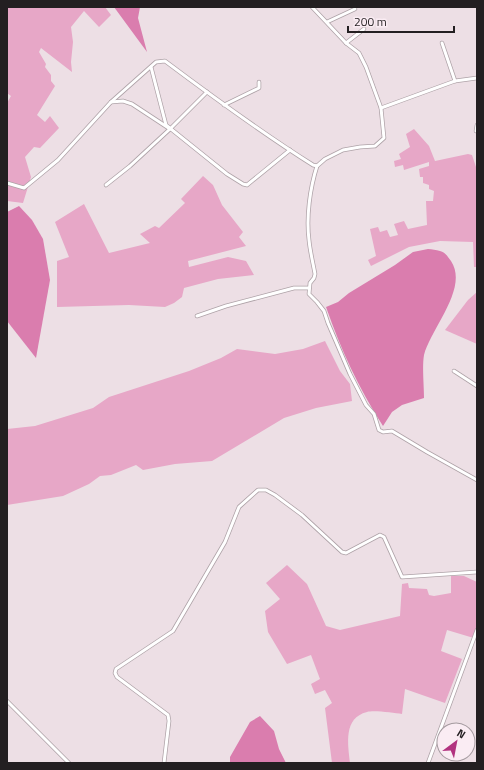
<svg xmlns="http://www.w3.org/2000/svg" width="484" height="770" font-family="'Titillium Web',sans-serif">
  <rect width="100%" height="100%" fill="#eddfe5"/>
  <g fill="#e7a7c7">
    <path d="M7,7h98l6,8 -12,12 -15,-16 -13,16 2,15 -2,20 1,10 -31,-24 -2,4 7,12 -1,3 6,8v6l4,5 -18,29 8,7 5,-6 9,12 -19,20 -6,-1 -9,10 6,20 -8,26 -16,-2v-98l4,-7 -4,-3z"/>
    <path d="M414,129l15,17 6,15 33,-7 4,1 5,15v97h-3l-1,-25 -33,-1 -31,6 -38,19 -3,-6 8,-4 -6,-27 8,-2 2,5 7,-2 3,7 8,-2 -4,-11 10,-3 4,8 19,-4 -1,-24h7l1,-10 -5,-2v-4l-6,-2v-6h-3l-1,-8 10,-3v-4l-25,8 -1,-5 -8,2 -1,-6 7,-2 -2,-5 11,-7 -4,-13z"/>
    <path d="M203,176l10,9 9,20 21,27 -4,5 7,9 -58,15 1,6 39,-10 18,4 8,14 -36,4 -34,9 -2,9 -8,6 -9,4 -36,-2 -72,2v-46l12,-4 -14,-35 29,-18 25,49 41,-10 -10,-9 15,-8 4,2 26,-25 -4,-4z"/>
    <path d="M477,292v52l-32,-14 23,-30z"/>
    <path d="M325,341l15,30 10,13 2,17 -36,7 -32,10 -72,43 -37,3 -32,6 -7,-5 -25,10 -11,1 -11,8 -26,12 -56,9v-76l28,-3 58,-18 16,-11 80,-26 32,-13 16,-9 38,5 28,-5z"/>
    <path d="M287,565l20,19 19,42 14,4 60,-14 2,-32 6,-1 1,5 18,1 2,6 5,1 17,-3v-17h13l13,6v57l-30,-9 -6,21 21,8 -17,44 -40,-14 -3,25c-8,-1 -28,-4 -35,-2 -24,6 -19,32 -17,51h-18l-7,-55 7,-5 -7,-13 -10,4 -4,-10 9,-5 -9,-24 -24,9 -19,-32 -3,-21 15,-12 -14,-16z"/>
  </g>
  <g fill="#da7dae">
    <path d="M114,7h26l-2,11 9,34z"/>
    <path d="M19,206l13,14 11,19 7,41 -14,78 -29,-37v-109z"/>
    <path d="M428,249c4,0 8,1 12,2 5,1 8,6 11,10 18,27 -20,67 -27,94 -2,11 0,31 0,43l-22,7 -10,7 -9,14c-25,-39 -42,-76 -57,-119l12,-5 11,-9 46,-28 18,-13z"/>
    <path d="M260,716l14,15 5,18 7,14h-56v-6l20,-35z"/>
  </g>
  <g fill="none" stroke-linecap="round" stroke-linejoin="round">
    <defs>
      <g id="street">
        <path d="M312,7l34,36 13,10 7,14 15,41 74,-27 22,-3"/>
        <path d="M327,22l28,-13"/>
        <path d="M346,43l18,-14"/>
        <path d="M442,43l13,38"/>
        <path d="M151,67l15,58 61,49 16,10 4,1 43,-35"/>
        <path d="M111,102l12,-1 9,3 38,25 37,-37"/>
        <path d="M224,105l35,-17v-6"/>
        <path d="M476,131l1,-6"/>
        <path d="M317,166c-7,22 -11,51 -8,74 1,11 4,23 6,34l-1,4 -4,5 -1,11 8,8 7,9 4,12 22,51 16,31 8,9 5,16 4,2 9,-1 35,21 50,28"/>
        <path d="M7,183l17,5 34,-28 53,-58 45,-40 9,-1c48,36 97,72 148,104l4,1 8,-7 18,-9 17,-3 15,-1 9,-8 -3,-30"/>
        <path d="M106,185l24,-19 40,-37"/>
        <path d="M197,316l29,-10 68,-18h15"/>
        <path d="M454,371l23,15"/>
        <path d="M7,701l62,62"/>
        <path d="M164,763l5,-42 -1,-6 -51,-38 -2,-4 1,-4 57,-38 52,-89 14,-35 19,-17h8l9,5 27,20 40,37 4,1 34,-18 4,2 18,40 75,-5"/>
        <path d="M428,763l49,-133"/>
      </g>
    </defs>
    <use href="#street" stroke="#aea2a7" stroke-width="4.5"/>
    <use href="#street" stroke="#fff" stroke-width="3"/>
  </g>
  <rect width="484" height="770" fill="none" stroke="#231f21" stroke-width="16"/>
  <g transform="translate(456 742) rotate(32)"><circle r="19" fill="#faecf3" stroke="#a49a9f"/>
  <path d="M0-3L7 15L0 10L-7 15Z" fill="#b2327f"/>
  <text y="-6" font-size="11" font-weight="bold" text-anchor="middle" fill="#231f21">N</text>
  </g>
  <path d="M348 26v6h106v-6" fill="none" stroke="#231f21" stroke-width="2"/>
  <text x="354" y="26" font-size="12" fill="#231f21" stroke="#faecf3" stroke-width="3" paint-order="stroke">200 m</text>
</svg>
